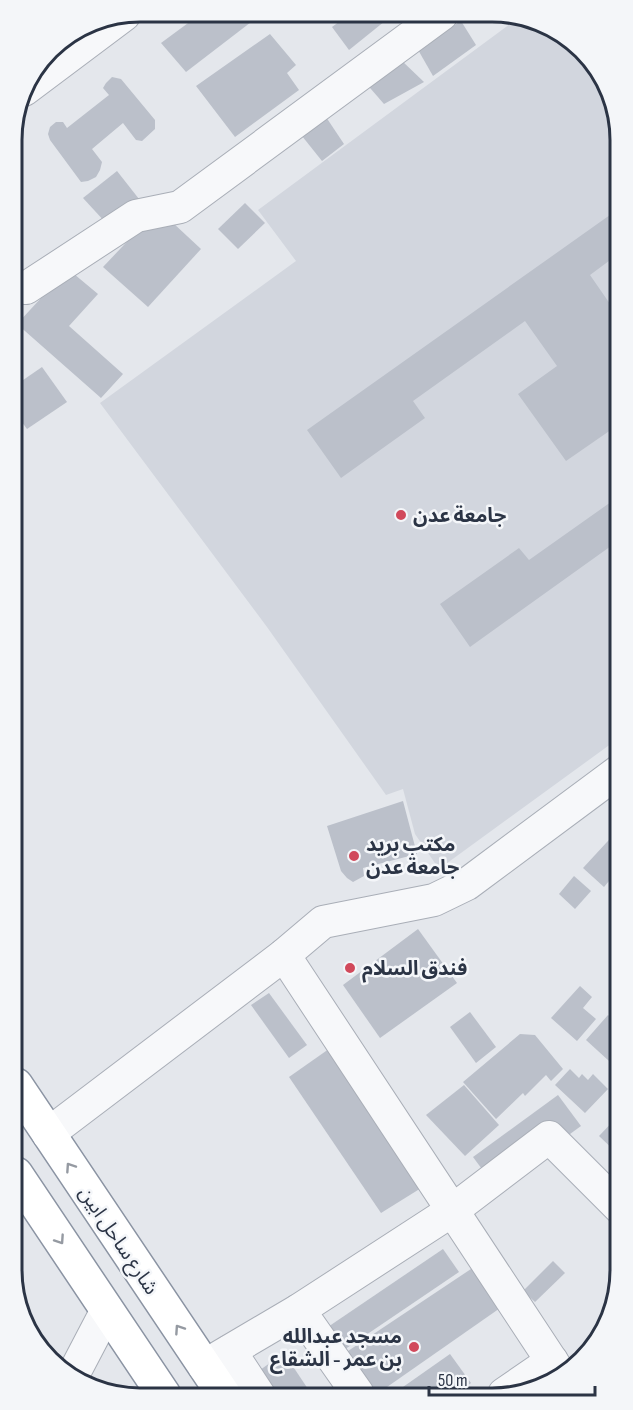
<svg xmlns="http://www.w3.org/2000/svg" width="633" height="1410" font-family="'Sofia Sans Condensed','Noto Sans Arabic',sans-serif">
  <rect width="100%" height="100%" fill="#e4e7ec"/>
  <path fill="#d2d6de" d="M521,16l57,28 39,63 2,631 -180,131 -24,-35 -12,-45 -17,6 -119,-168 -167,-224 196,-142 -38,-51z"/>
  <g fill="#bbc0ca">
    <path d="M203,12l60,1 -77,59 -25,-29z"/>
    <path d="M351,13l37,1 2,3 -41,33 -17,-23z"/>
    <path d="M461,21l15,24 -43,31 -16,-28z"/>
    <path d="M270,34l26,31 -9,8 12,17 -64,47 -39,-51z"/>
    <path d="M401,60l23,22 -40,22 -20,-23z"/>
    <path d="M112,77l9,2 34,41v9l-13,12 -6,-1 -13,-17 -31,26 10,13 -2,8 -4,7 -8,4 -7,1 -31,-42 -2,-6 2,-7 6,-5h7l4,6 42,-33 -6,-7 3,-5z"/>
    <path d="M324,114l20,30 -22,17 -24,-30z"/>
    <path d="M117,171l22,28 -33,24 -23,-25z"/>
    <path d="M245,203l20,20 -27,26 -20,-20z"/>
    <path d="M158,209l43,40 -53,58 -45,-40z"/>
    <path d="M617,210v45l-27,20 27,39 1,111 -52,36 -48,-67 39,-28 -32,-45 -112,80 12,17 -84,60 -34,-48z"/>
    <path d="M68,269l30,25 -29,32 54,48 -22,24 -84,-74z"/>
    <path d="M42,367l25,35 -40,27 -14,-19v-23z"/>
    <path d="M618,497v44l-148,106 -30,-43 79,-56 10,12z"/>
    <path d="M403,801l14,53 -54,14 1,8 -11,6 -6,-4 -6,-7 -14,-45z"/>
    <path d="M619,829v40l-15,18 -21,-19z"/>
    <path d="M574,876l17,15 -16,18 -16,-15z"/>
    <path d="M418,929l39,54 -77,55 -37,-53z"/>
    <path d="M580,986l12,11 -9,11 13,11 -19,22 -26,-23z"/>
    <path d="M269,993l38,52 -18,13 -38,-53z"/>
    <path d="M470,1012l26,35 -20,16 -26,-36z"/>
    <path d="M608,1015l12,11v45l-34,-31z"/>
    <path d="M520,1034l15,1 28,34 -12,12 -5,-6 -21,21 -2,-3 -27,26 -33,-37z"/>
    <path d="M336,1044l98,136 -53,33 -92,-136z"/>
    <path d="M570,1069l9,9 3,-4 6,6 5,-6 15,15 -23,24 -30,-28z"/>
    <path d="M464,1085l35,40 -34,31 -39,-41z"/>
    <path d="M558,1095l23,31 -85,62 -23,-31z"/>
    <path d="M620,1114v42l-21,-20z"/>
    <path d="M443,1249l16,23 -124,84 -16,-23z"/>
    <path d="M553,1261l12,12 -30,29 -12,-11z"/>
    <path d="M477,1265l26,41 -126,88 -32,-41z"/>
    <path d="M284,1353l28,42h-45l-14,-20z"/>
    <path d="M450,1354l21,29 -15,11h-63z"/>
  </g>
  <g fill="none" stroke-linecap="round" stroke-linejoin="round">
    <defs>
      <g id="minor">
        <path d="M24,90l100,-75"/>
        <path d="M26,288l110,-72 44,-9 262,-193"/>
        <path d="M284,955l275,417"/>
        <path d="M48,1134l236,-179 39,-33 111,-22 33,-16 152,-113"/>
        <path d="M299,1310l59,84"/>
        <path d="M230,1351l29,44"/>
        <path d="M204,1366l95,-56 154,-100 96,-73 71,71"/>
        <path d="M73,1375l34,-65"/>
        <path d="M504,1394l48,-33"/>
      </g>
      <g id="highway">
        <path d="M16,1085l208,310"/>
        <path d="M16,1174l148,221"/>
      </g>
    </defs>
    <use href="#minor" stroke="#a9aeb7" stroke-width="34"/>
    <use href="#highway" stroke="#8b94a3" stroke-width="36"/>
    <use href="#minor" stroke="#f7f8fa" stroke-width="32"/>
    <use href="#highway" stroke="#fff" stroke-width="33"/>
  </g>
  <defs><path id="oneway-chevron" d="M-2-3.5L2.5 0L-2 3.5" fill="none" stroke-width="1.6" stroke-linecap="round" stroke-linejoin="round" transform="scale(1.5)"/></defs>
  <g stroke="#959aa2">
    <use href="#oneway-chevron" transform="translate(70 1167) rotate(-124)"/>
    <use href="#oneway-chevron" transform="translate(60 1240) rotate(56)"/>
    <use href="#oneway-chevron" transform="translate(179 1329) rotate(-124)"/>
  </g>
  <g fill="#d1495b" stroke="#f4f6f9" stroke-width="2">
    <circle cx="401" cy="515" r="6"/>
    <circle cx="354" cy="856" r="6"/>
    <circle cx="350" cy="968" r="6"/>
    <circle cx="414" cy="1347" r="6"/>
  </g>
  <g text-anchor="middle" stroke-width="5" stroke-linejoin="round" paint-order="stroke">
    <g font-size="20" font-weight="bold" fill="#2b3445" stroke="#f4f6f9" text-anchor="start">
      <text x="413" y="522">جامعة عدن</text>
      <text x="366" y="851">مكتب بريد<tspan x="366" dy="23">جامعة عدن</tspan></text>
      <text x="362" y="975">فندق السلام</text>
      <text x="402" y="1343" text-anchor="end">مسجد عبدالله<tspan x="402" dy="23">بن عمر - الشقاع</tspan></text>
    </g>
    <g font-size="20" fill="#2b3445" stroke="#f4f6f9">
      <text transform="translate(119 1240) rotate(56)" y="7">شارع ساحل ابين</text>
    </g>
  </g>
  <path d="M0 0H633V1410H0ZM140 22H492A118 118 0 0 1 610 140V1270A118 118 0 0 1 492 1388H140A118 118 0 0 1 22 1270V140A118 118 0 0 1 140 22Z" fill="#f4f6f9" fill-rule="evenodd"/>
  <path fill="none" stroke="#2b3445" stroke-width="3" d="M140 22H492A118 118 0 0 1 610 140V1270A118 118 0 0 1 492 1388H140A118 118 0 0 1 22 1270V140A118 118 0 0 1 140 22Z"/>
  <path d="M429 1386v9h166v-9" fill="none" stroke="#2b3445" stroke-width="3"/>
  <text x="438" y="1386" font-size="18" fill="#2b3445" stroke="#f4f6f9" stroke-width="4.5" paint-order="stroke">50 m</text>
</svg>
